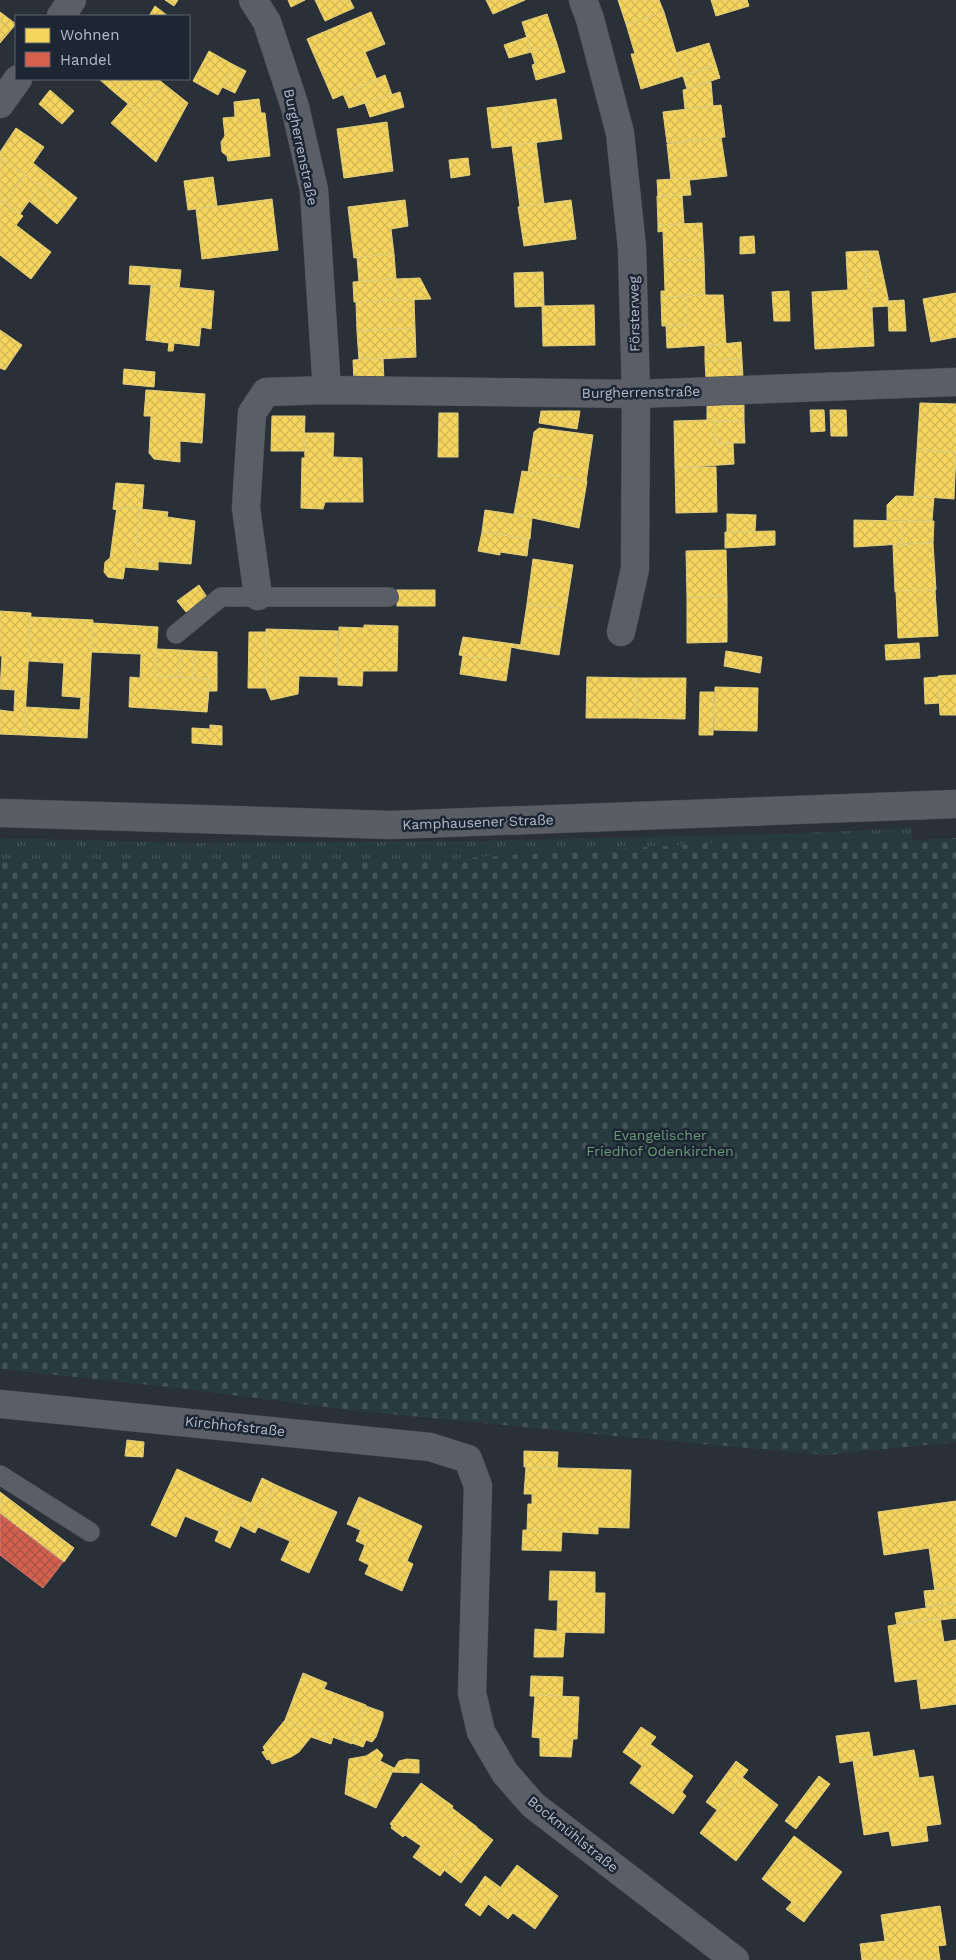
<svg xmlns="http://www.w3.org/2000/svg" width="956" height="1960" font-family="'Work Sans',sans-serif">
  <defs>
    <pattern id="grass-tufts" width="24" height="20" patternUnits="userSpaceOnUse" patternTransform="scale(1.25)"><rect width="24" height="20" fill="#273a3e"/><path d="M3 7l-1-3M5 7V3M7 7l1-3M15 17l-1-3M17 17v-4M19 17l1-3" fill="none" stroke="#445559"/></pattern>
    <pattern id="cemetery-stones" width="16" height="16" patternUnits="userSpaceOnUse" patternTransform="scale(1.25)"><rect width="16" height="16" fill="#273a3e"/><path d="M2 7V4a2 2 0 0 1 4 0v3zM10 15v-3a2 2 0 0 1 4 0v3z" fill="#445559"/></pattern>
    <pattern id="homes-cross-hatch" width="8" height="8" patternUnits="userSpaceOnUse" patternTransform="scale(1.25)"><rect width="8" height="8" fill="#f6d55c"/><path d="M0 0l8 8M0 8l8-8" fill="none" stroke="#d0b656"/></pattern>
    <pattern id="shops-cross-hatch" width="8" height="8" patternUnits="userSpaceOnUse" patternTransform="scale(1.25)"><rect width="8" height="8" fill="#d6604d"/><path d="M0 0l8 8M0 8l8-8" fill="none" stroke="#a65448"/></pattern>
  </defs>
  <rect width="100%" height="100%" fill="#2a3038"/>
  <path fill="url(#grass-tufts)" d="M912,828v12l-130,-1 -351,21h-248l-183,2v-24l194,5 286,-2 298,-7z"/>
  <path fill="url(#cemetery-stones)" d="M956,838v604l-129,13 -203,-18 -274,-27 -163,-21 -187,-20v-507l183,-2h248l351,-21 130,1z"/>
  <g fill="url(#homes-cross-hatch)" stroke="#e2ce7d">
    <path d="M165,0h13l-4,6z"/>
    <path d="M288,0h17l-14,7z"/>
    <path d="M315,0h35l4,8 -29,13z"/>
    <path d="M486,0h39l-32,14z"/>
    <path d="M618,0h41l5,12 -38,12z"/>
    <path d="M711,0h36l2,6 -33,10z"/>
    <path d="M155,6l13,10h-19z"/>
    <path d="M0,12l16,12 -16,19z"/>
    <path d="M371,12l14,32 -20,8 12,28 -44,19 -26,-60z"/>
    <path d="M664,12l19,64 -42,13 -10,-35h4l-9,-30z"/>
    <path d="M547,14l10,30 -26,7 -9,-29z"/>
    <path d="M527,37l4,15 -22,6 -5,-13z"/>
    <path d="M709,43l7,22 -33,11 -7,-23z"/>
    <path d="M557,44l8,28 -29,8 -4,-15 3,-1 -4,-13z"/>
    <path d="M209,51l25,14 -16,30 -25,-14z"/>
    <path d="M234,65l12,6 -11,22 -13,-6z"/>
    <path d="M716,65l4,13 -33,11 -4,-13z"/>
    <path d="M385,75l7,20 -43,13 -6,-14 34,-14 -1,-1z"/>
    <path d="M99,79h29l-13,14z"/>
    <path d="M128,79h30l6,5 -26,28 -23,-19z"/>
    <path d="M711,82l2,24 -28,3 -2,-19z"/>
    <path d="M164,84l24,19 -32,59 -45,-39 17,-19 10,8z"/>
    <path d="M50,90l24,21 -12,13 -23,-20z"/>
    <path d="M400,92l4,15 -34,10 -5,-14z"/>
    <path d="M259,99l2,14h4l5,43 -42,5 -1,-5 -5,-4 -1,-10 4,-6 -2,-18 12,-1 -1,-15z"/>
    <path d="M556,99l6,40 -52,7 -5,-40z"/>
    <path d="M721,105l4,32 -58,6 -4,-31z"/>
    <path d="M505,106l5,40 -18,2 -5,-40z"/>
    <path d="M387,122l6,49 -49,7 -7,-49z"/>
    <path d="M16,128l28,19 -11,16 44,35 -9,12 -43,-35 -25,-17v-6z"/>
    <path d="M721,137l6,39 -37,4 -1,-2 -18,2 -4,-36z"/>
    <path d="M536,142l3,23 -24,4 -3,-23z"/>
    <path d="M0,158l25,17 -20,28 -5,-3z"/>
    <path d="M468,158l2,17 -19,3 -2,-18z"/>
    <path d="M539,165l5,39 -24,3 -5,-38z"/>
    <path d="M25,175l15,11 -20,28 -15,-11z"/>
    <path d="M213,177l4,29 -29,4 -4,-29z"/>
    <path d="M689,178l2,17 -33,1 -1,-16z"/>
    <path d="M40,186l28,24 -11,14 -28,-23z"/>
    <path d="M682,195l2,29 -26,1 -1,-29z"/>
    <path d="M272,199l6,51 -76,9 -6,-50z"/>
    <path d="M0,200l23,16 -7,9 35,27 -20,27 -31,-24z"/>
    <path d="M405,200l3,26 -17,3 3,25 -40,4 -6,-51z"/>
    <path d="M571,200l5,39 -52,7 -6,-39z"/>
    <path d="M702,223l2,36 -40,2 -1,-30 -5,1v-7z"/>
    <path d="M754,236l1,17 -15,1v-17z"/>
    <path d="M865,251h13l10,47v8l-16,1 -1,-17h-4z"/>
    <path d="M865,251l2,39h4l3,56 -59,3 -3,-57 36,-2 -2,-38z"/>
    <path d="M394,254l2,25 -37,3 -2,-25z"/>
    <path d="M704,259l1,36 -44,2v-6h4l-1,-30z"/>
    <path d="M130,266l51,4 -2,19 -26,-4 -24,-1z"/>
    <path d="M543,272l1,34 -29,1 -1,-34z"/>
    <path d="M420,278l11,21 -33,1 -2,-21z"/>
    <path d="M396,279l2,21 -44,2 -1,-20z"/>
    <path d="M151,285l63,6 -3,38 -10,-2 -2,19 -25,-3 -1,8h-5l1,-8 -23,-3z"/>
    <path d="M789,291l1,30h-16l-2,-29z"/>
    <path d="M956,293v44l-25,5 -8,-43z"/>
    <path d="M705,295h18l3,49 -59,4 -1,-22 22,-1 -1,-29z"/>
    <path d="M687,296l1,29 -26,1 -1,-29z"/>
    <path d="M414,299l1,29 -58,3 -1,-29z"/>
    <path d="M904,300l2,31h-17l-1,-30z"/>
    <path d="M594,305l1,40 -52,1 -1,-40z"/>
    <path d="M415,328l1,29 -57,3 -2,-29z"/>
    <path d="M0,330l22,15 -17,25 -5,-2z"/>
    <path d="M741,342l2,35h-2l-1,-18 -35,2v-15z"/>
    <path d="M383,358l1,23h-30l-1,-21z"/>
    <path d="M740,359l1,18 -35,1 -1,-17z"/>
    <path d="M124,369l31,3 -1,15 -31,-3z"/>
    <path d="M146,390l59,4 -3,49 -22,-2v21l-26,-3 -5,-6 2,-37h-7z"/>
    <path d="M920,403l36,1v48l-39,-2z"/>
    <path d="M744,405v16h-37v-15z"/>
    <path d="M810,410h14l1,21 -14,1z"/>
    <path d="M830,410h16l1,26h-16z"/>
    <path d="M541,411h39l-3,18 -38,-6z"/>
    <path d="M439,413h19v44h-20z"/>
    <path d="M272,416h33l-1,35h-33z"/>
    <path d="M707,420l8,1v22h18l1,21 -59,4 -1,-47z"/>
    <path d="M715,421h29l1,22h-30z"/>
    <path d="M539,428l54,7 -7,47 -58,-10 6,-40z"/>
    <path d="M304,433h30l-1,24 29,1 1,44h-38l-2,7 -22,-1 1,-50h3z"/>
    <path d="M917,450l39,2 -2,47 -40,-3z"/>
    <path d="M675,467h41l1,45 -41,1z"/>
    <path d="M522,471l65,10 -8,47 -65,-14z"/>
    <path d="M116,483l28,2 -2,24 -25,-2v3l-4,-1z"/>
    <path d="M896,496l38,1 -2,24 -45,-1v-15z"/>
    <path d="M117,507l23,2 -5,51 23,2v8l-33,-3 -2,12 -15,-2 -4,-5 1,-10 5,-4z"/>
    <path d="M140,509l28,3 -1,5 28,4 -4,43 -56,-4z"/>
    <path d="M485,510l47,7 -2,22 -48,-7z"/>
    <path d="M727,514l29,1 -1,16 -28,1z"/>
    <path d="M854,520l48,1v23l-48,3z"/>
    <path d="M902,521h32l-1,22 -31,1z"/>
    <path d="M775,531v14l-50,3v-16z"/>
    <path d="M482,532l47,7 -2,17 -27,-4v3l-22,-4z"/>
    <path d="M933,543l3,47 -41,2 -2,-47z"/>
    <path d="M726,550l1,46 -40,1 -1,-46z"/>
    <path d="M533,559l40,6 -7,44 -39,-5z"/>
    <path d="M199,585l8,12 -21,15 -9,-11z"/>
    <rect x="397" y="590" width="38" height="16"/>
    <path d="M935,590l3,46 -40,2 -2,-47z"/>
    <path d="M727,596v46l-40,1v-46z"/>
    <path d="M527,604l39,5 -7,46 -39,-6z"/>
    <path d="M0,611l31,2 -7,122 -24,-1v-24l14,2 1,-22 -15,-1 2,-33h-2z"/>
    <path d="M31,617l62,3 -4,78 -27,-2 2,-33 -36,-2z"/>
    <path d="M93,623l65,4 -3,49 55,3 -3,33 -78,-5 1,-30 10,1 1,-24 -50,-2z"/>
    <path d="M364,625l34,1 -1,45h-34l-1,15 -24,-1 1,-58 25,1z"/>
    <path d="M266,629l72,2v46l-39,-1 -1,18 -27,6 -5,-12z"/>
    <path d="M249,632h17v56h-18z"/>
    <path d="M463,637l58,8 -1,4 -9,-2 -2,15 -50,-7z"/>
    <path d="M919,643l1,15 -34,2 -1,-15z"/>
    <path d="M157,649l23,1 -1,27 -24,-1z"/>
    <path d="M180,650l15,1 -2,27 -14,-1z"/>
    <path d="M195,651l22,1v39h-8l1,-12 -17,-1z"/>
    <path d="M726,651l36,6 -2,16 -36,-7z"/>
    <path d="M463,655l46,7 -3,19 -46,-7z"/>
    <path d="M956,675v40h-16l-2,-39z"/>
    <path d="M587,677l49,1v40h-50z"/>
    <path d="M938,677l1,26 -14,1 -1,-26z"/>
    <path d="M636,678h50l-1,41 -49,-1z"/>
    <path d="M715,687l43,1 -1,43 -43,-1z"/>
    <path d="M700,692h14l-1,43h-14z"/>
    <path d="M81,698h8l-2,40 -63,-3 1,-28 55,3z"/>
    <path d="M210,725l12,1v19l-30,-2v-15l18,1z"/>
    <path d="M127,1440l17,2 -1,15 -18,-1z"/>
    <path d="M524,1451l34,1 -1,17 -33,-2z"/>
    <path d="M526,1467l105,3 -2,58 -31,-1v7l-71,-4 1,-26h4v-10h-8z"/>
    <path d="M177,1469l60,28 -16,35 -36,-16 -9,21 -25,-12z"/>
    <path d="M262,1478l14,7 -20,41 2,1 -3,6 -14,-7z"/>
    <path d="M276,1485l61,27 -28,61 -28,-13 9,-19 -34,-15z"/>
    <path d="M0,1492l74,56 -10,14 -64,-49z"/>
    <path d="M237,1497l14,6 -21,45 -15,-7 4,-10 2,1z"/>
    <path d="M359,1497l13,6 -12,27 -13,-6z"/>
    <path d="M956,1501v87l-21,3 -6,-43 -45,7 -6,-43z"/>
    <path d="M372,1503l50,23 -15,35 6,3 -11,27 -37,-17 4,-9 -10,-5 6,-15 -9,-4z"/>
    <path d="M523,1530l39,1 -1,20 -39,-1z"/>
    <path d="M550,1571l45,1v21h10l-1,40 -47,-1 1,-32h-9z"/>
    <path d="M956,1588v15l-30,4 -2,-16z"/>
    <path d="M956,1603v15l-16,2v-2l-43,6 -2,-11z"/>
    <path d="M940,1618l4,24 12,-2v64l-35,5 -4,-30 -22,3 -7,-56z"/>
    <path d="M535,1629l30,3 -2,25h-29z"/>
    <path d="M303,1673l24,10 -3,6 42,16 -14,39 -67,-24z"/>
    <path d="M531,1676l32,1 -1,19h-32z"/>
    <path d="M535,1695l44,2 -2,42h-4l-2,18 -31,-1v-18l-8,-1z"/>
    <path d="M366,1706l17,6v5l-7,20 -4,5 -6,-2 -3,7 -11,-4z"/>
    <path d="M285,1720l48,17 -2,7 -20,-7 -12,15 -8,5 -19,7 -3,-5 -2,1 -5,-8 3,-1 -2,-4z"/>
    <path d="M641,1727l15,10 -19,25 -14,-10z"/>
    <path d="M869,1732l4,25 -33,6 -4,-27z"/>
    <path d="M650,1744l43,32 -11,16 4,4 -13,18 -43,-31 12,-17 -5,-4z"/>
    <path d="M377,1749l6,6 -22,46 -16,-7 4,-35 17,-3z"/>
    <path d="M914,1750l5,28 14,-2 8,48 -15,2 2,15 -36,5 -3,-15 -25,4 -11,-75z"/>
    <path d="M407,1759l12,1v13l-27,-1 7,-11z"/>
    <path d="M380,1761l14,7 -6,14 -15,-7z"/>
    <path d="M736,1761l12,9 -31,40 -11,-8z"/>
    <path d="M373,1775l15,7 -12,26 -15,-7z"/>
    <path d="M819,1776l11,8 -34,45 -11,-8z"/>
    <path d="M742,1777l36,28 -42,56 -36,-28z"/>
    <path d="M421,1783l32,23 -1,2 25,19 -37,49 -27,-19 8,-11 -16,-11 -2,2 -12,-9 1,-2 -2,-2z"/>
    <path d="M476,1827l17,13 -32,43 -17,-13z"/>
    <path d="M794,1836l48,36 -33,43 -47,-36z"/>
    <path d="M517,1865l41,31 -23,33 -22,-16 -5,6 -20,-15z"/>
    <path d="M485,1876l15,11 -20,29 -15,-11z"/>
    <path d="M792,1902l17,13 -5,7 -18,-13z"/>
    <path d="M940,1906l6,39 -8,1 2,14h-78l-2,-16 25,-3 -4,-26z"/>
  </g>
  <path fill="url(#shops-cross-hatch)" stroke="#cc7c72" d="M0,1514l63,48 -20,26 -43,-33z"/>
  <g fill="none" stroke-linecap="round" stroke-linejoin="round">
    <defs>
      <g id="lane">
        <path d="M176,634l45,-37h168"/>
        <path d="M0,1475l90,57"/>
      </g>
      <g id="street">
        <path d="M253,0l14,22 28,85 19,83 13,200"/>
        <path d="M583,0l7,19 30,114 12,115 4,146 -1,175 -14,63"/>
        <path d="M61,16l11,-16"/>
        <path d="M0,104l18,-25"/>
        <path d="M258,596l-12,-88 6,-95 14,-21 61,-2 309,4 320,-12"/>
        <path d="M0,1404l430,43 38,12 10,27 -6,207 9,39 24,41 28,32 202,155"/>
      </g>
      <path id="secondary" d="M0,813l391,12 565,-21"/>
    </defs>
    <use href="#lane" stroke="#484c53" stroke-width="20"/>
    <use href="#street" stroke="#484c53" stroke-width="29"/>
    <use href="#secondary" stroke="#484c53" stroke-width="29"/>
    <use href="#lane" stroke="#5a5e66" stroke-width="19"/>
    <use href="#street" stroke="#5a5e66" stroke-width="28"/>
    <use href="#secondary" stroke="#595d64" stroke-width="28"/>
  </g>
  <g text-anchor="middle" stroke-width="5" stroke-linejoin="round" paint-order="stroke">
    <g font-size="14" fill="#b4bcc9" stroke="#1d2633">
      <text transform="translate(301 147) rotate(78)" y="5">Burgherrenstraße</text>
      <text transform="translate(634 314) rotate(-91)" y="5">Försterweg</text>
      <text transform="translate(641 392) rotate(-1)" y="5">Burgherrenstraße</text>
      <text transform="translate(478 822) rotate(-2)" y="5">Kamphausener Straße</text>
      <text transform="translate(235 1426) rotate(6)" y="5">Kirchhofstraße</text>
      <text transform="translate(573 1834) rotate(39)" y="5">Bockmühlstraße</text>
    </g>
    <g font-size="14" fill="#6b9a76" stroke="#1d2633">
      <text x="660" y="1140">Evangelischer<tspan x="660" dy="16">Friedhof Odenkirchen</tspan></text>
    </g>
  </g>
  <rect x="15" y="15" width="175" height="65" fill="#1d2633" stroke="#59626f"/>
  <rect x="25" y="28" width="25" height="15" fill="#f6d55c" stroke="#59626f"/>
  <text x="60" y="40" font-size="15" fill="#b4bcc9">Wohnen</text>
  <rect x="25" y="52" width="25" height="15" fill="#d6604d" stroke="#59626f"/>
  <text x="60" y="65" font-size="15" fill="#b4bcc9">Handel</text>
</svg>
